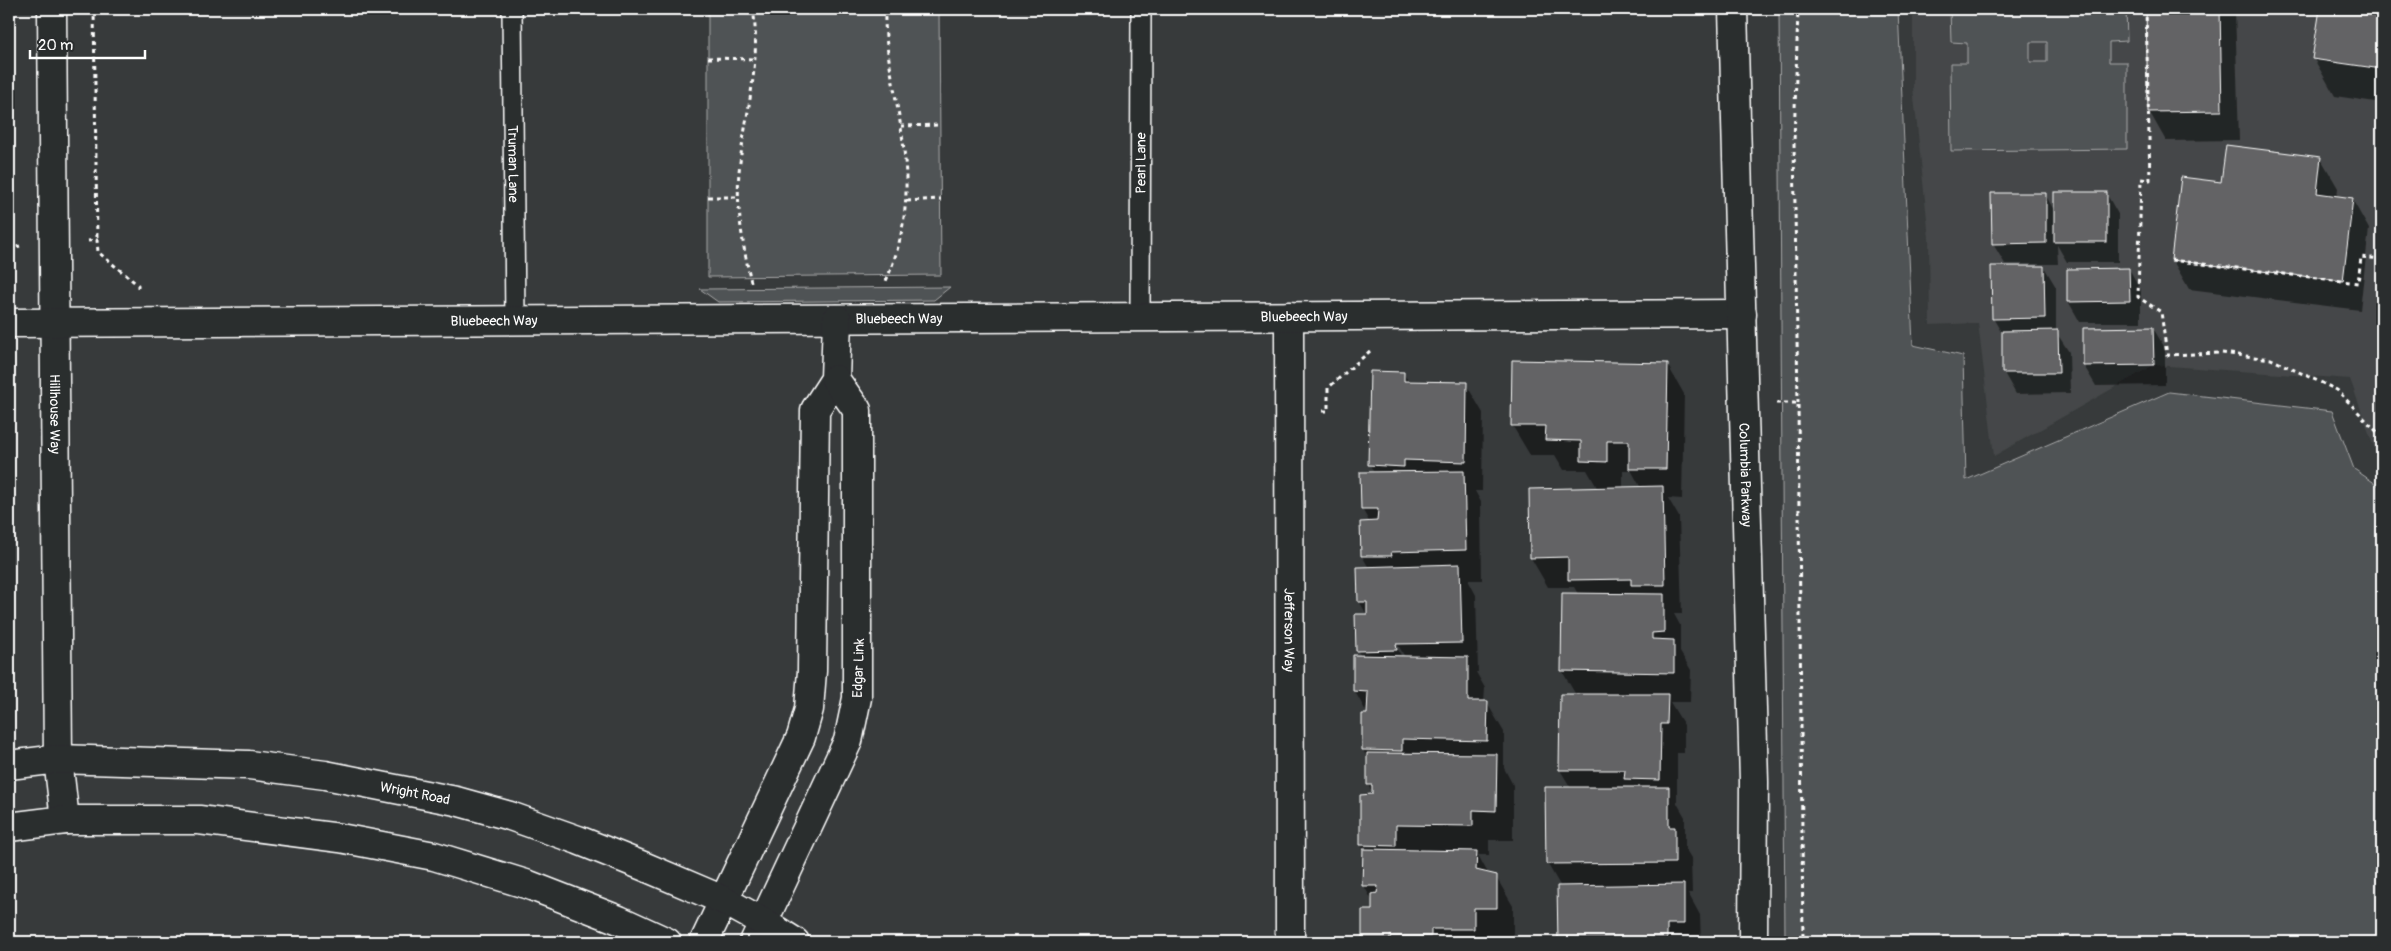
<svg xmlns="http://www.w3.org/2000/svg" width="2391" height="951" font-family="Pangolin,sans-serif">
  <rect width="100%" height="100%" fill="#373a3b"/>
  <filter id="ink" filterUnits="userSpaceOnUse"><feTurbulence type="fractalNoise" baseFrequency=".02" numOctaves="2"/><feDisplacementMap in="SourceGraphic" scale="10" xChannelSelector="R" yChannelSelector="G"/><feConvolveMatrix kernelMatrix="1 2 1 2 8 2 1 2 1" color-interpolation-filters="sRGB"/></filter>
  <g filter="url(#ink)">
    <path fill="#444748" d="M1913,9h469v461l-32,-91 -196,-14 -160,91 -16,-133 -48,2 -1,-87 -16,-150z"/>
    <g fill="#505354" stroke="#a8a9aa" fill-rule="evenodd">
      <path d="M708,9h231l2,266 -233,2z"/>
      <path d="M1779,9h119l15,336 50,11 3,124 203,-88 163,19 22,58 28,19v454h-597z"/>
      <path d="M1950,9h176l1,32 -18,1v20h18v87l-176,2 -1,-88h17v-20l-16,-1zM2030,42h17v20h-17z"/>
      <path d="M950,287l-16,13 -216,2 -18,-13z"/>
    </g>
    <g fill="#0007" fill-rule="evenodd">
      <path d="M2147,9h88l4,131 -73,1 -17,-30z"/>
      <path d="M2321,9h61v94l-47,-7 -21,-37z"/>
      <path d="M2321,159l17,29 -1,9 15,2 17,30 -9,81 -171,-21 -17,-30 50,-76z"/>
      <path d="M2106,193l12,21v48h-51l-10,-17 1,19h-53l-12,-20 52,-50 10,18z"/>
      <path d="M2044,267l12,20v45l13,20 1,41 -54,1 -12,-21v-36l-11,-19z"/>
      <path d="M2129,269l12,21v32h-61l-12,-21z"/>
      <path d="M2382,319v47l-5,-8z"/>
      <path d="M2153,328l12,20v37l-69,1 -12,-20z"/>
      <path d="M1667,364l17,30 -2,105 -14,-1 11,19 3,97h-8l6,11v27l11,18 -1,32h-20l14,23v28h-7v50l8,14v31l6,10 1,35h-4l12,22 1,27h-142l-1,-55h3l-14,-24 24,-75 -11,-18 16,-75 -14,-24 16,-77 -4,-7h-26l-17,-29 67,-69 -11,-19h-23l-9,-15h-25l-18,-30zM1623,470h8l10,18h-18z"/>
      <path d="M1371,372l32,1 6,9 57,2 17,29 -1,78h-7l6,11 1,78h-14l8,15 2,77h-2l9,16 -1,15h3l17,29v36l9,17v55h-24v15h-11l11,20 7,2 17,29v31h-23l1,5h-126l-1,-2 9,-29v-9l-9,-16v-35l-3,-6 13,-49 -6,-11v-26l-5,-9 1,-35h4l-14,-25 7,-34 -4,-6 10,-35 -8,-14 10,-33 -7,-12 8,-33 -8,-14v-36h12l-4,-8zM1394,638l11,19h-3l-10,-18z"/>
    </g>
    <g fill="#636465" stroke="#fff">
      <path d="M2146,9h74l2,102 -74,1z"/>
      <path d="M2320,9h62v60l-70,-10z"/>
      <path d="M2226,145l95,12 -4,36 36,5 -10,83 -172,-21 10,-83 40,5z"/>
      <rect x="2054" y="192" width="53" height="50"/>
      <path d="M1991,193h55v50l-54,1z"/>
      <path d="M1991,266h53l1,52 -53,1z"/>
      <path d="M2129,268l1,33 -63,1v-33z"/>
      <path d="M2382,309v50l-6,-1z"/>
      <path d="M2153,327l1,38 -71,1v-38z"/>
      <path d="M2058,330l1,43h-57v-42z"/>
      <path d="M1512,360l156,3 -2,106h-37v-28h-22v21l-26,-1v-20l-36,-1 1,-14h-35z"/>
      <path d="M1370,371l34,1v9l63,1 -1,80 -62,-2v7l-36,-2z"/>
      <path d="M1464,471l2,79 -75,2 1,4h-31l-1,-34 17,-1 1,-12h-17l-1,-37z"/>
      <path d="M1663,486l2,99h-34v-6l-63,1v-23l-38,1 -1,-69z"/>
      <path d="M1460,564l2,79 -66,1 1,6 -41,1 -1,-37h12v-12h-9l-1,-35z"/>
      <path d="M1562,593l102,1v38l-12,1v6l22,1v33l-113,-2z"/>
      <path d="M1353,655l115,2v44h20l-1,40 -85,-2v12l-40,-1v-36h5l1,-22 -15,-1z"/>
      <path d="M1560,694h108l-1,30h-6l-1,56 -36,-1 1,-9h-66z"/>
      <path d="M1367,753l130,1 -1,57 -23,-1v16l-77,-1v21l-36,-1v-50l12,-1v-9h-5z"/>
      <path d="M1545,787h124v40h6v36l-129,1z"/>
      <path d="M1363,849l114,2 -1,19 21,5v33h-23v21h-43v7h-41v5h-28v-31h10v-16l5,-1 1,-7h-16z"/>
      <path d="M1684,884v40h-17v18h-109l-1,-56z"/>
    </g>
    <g fill="none" stroke-linecap="round" stroke-linejoin="round">
      <defs>
        <g id="service">
          <path id="s1" d="M512,9l3,311"/>
          <path id="s2" d="M1140,317l1,-308"/>
        </g>
        <g id="minor">
          <path id="s3" d="M52,9l6,750 7,61"/>
          <path id="s4" d="M1289,316l1,626"/>
          <path id="s5" d="M9,323l1733,-9"/>
          <path d="M704,942l97,-205 8,-28 3,-38 3,-261 20,-31 2,-60"/>
          <path d="M754,942l94,-201 9,-43v-288l-22,-31"/>
        </g>
        <g id="tertiary">
          <path id="s6" d="M1733,9l21,773 -1,160"/>
        </g>
        <g id="secondary">
          <path id="s7" d="M9,765l49,-6 191,6 76,10 131,26 54,15 68,24 65,26 80,34 40,22 32,20"/>
          <path d="M9,827l56,-7h134l141,18 94,18 95,29 90,35 48,22"/>
        </g>
      </defs>
      <use href="#service" stroke="#fff" stroke-width="22"/>
      <use href="#minor" stroke="#fff" stroke-width="31"/>
      <use href="#tertiary" stroke="#fff" stroke-width="31"/>
      <use href="#secondary" stroke="#fff" stroke-width="31"/>
      <g stroke="#fff" stroke-width="3" stroke-dasharray="4 4" stroke-linecap="butt">
        <path d="M94,9l3,231"/>
        <path d="M885,9c-1,31 6,60 11,91 13,66 17,118 -10,181"/>
        <path d="M2146,9l4,171 -9,-1 -3,118 23,15 6,43 54,-2 50,6 66,31 45,47"/>
        <path d="M708,58l48,1"/>
        <path d="M901,126l39,-1"/>
        <path d="M708,197h31"/>
        <path d="M907,201l34,-2"/>
        <path d="M88,241l9,-1 1,12 40,33v4"/>
        <path d="M9,249l11,-3"/>
        <path d="M2171,260l187,23 3,-26 21,2"/>
        <path d="M751,282c-8,-36 -15,-74 -12,-110 5,-55 23,-107 14,-163"/>
        <path d="M1776,403h22l5,539"/>
        <path d="M1798,403l-4,-260 4,-134"/>
        <path d="M1323,411h5v-23l42,-37"/>
      </g>
      <use href="#service" stroke="#2a2d2e" stroke-width="19"/>
      <use href="#minor" stroke="#2a2d2e" stroke-width="28"/>
      <use href="#tertiary" stroke="#2a2d2e" stroke-width="28"/>
      <use href="#secondary" stroke="#2a2d2e" stroke-width="28"/>
    </g>
  </g>
  <g text-anchor="middle" stroke-width="4.5" stroke-linejoin="round" paint-order="stroke">
    <g font-size="14" fill="#fff" stroke="#2a2d2e">
      <text dy="5" stroke="none"><textPath href="#s2" startOffset="154">Pearl Lane</textPath></text>
      <text dy="5" stroke="none"><textPath href="#s1" startOffset="155">Truman Lane</textPath></text>
      <text dy="5" stroke="none"><textPath href="#s5" startOffset="1295">Bluebeech Way</textPath></text>
      <text dy="5" stroke="none"><textPath href="#s5" startOffset="890">Bluebeech Way</textPath></text>
      <text dy="5" stroke="none"><textPath href="#s5" startOffset="485">Bluebeech Way</textPath></text>
      <text dy="5" stroke="none"><textPath href="#s3" startOffset="405">Hillhouse Way</textPath></text>
      <text dy="5" stroke="none"><textPath href="#s6" startOffset="466">Columbia Parkway</textPath></text>
      <text dy="5" stroke="none"><textPath href="#s4" startOffset="314">Jefferson Way</textPath></text>
      <text transform="translate(858 668) rotate(-88)" y="5">Edgar Link</text>
      <text dy="5" stroke="none"><textPath href="#s7" startOffset="409">Wright Road</textPath></text>
    </g>
  </g>
  <rect width="2391" height="951" fill="none" stroke="#2a2d2e" stroke-width="30"/>
  <rect x="15" y="15" width="2361" height="921" fill="none" stroke="#fff" stroke-width="2" filter="url(#ink)"/>
  <path d="M30 50v8h115v-8" fill="none" stroke="#ffffff" stroke-width="2.5"/>
  <text x="38" y="50" font-size="15" fill="#ffffff" stroke="#2a2d2e" stroke-width="4" paint-order="stroke">20 m</text>
</svg>
